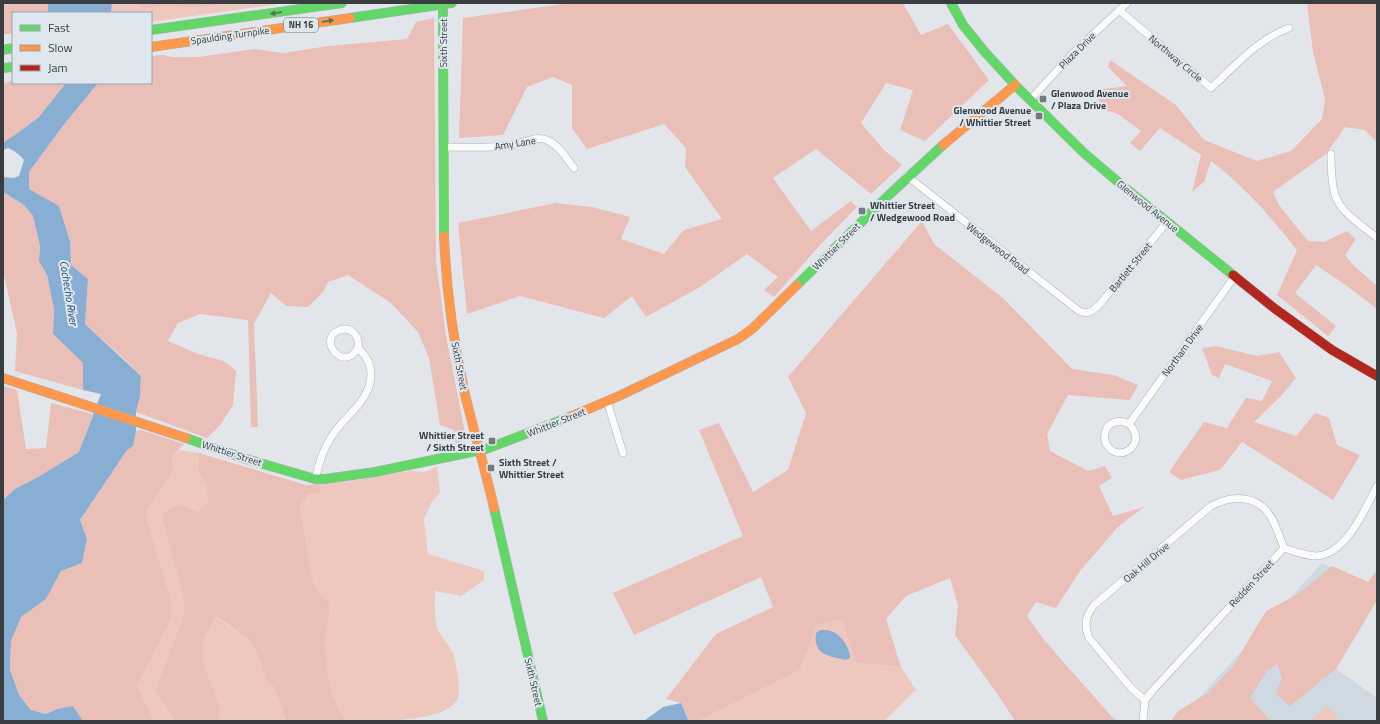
<svg xmlns="http://www.w3.org/2000/svg" width="1380" height="724" font-family="'Titillium Web',sans-serif">
  <rect width="100%" height="100%" fill="#e2e6ea"/>
  <path fill="#cfd9e2" d="M1322,563l55,28v9l-41,69 41,29v23h-199z"/>
  <g fill="#eec7bf">
    <path d="M112,3h19l15,6c18,-7 26,-1 43,-2 12,0 25,-4 37,-4 19,-1 39,0 59,0l-134,19v-9h-40z"/>
    <path d="M179,450l20,3 -1,18 8,13 2,18 -10,10 -19,-7 -18,9 23,87 -1,16 -28,74 21,30h-22l-17,-35 11,-23 -1,-153 27,-40 -2,-14z"/>
    <path d="M437,467l3,25 -9,11 -7,16 4,35 56,17v9l-23,16 -26,-5c0,8 -1,33 3,39 4,8 11,15 15,23 3,9 8,37 5,45 -11,26 -87,23 -112,23l-13,-23 -5,-26 -3,-29 4,-25v-15l-15,-17 -14,-80 9,-12 12,-1 -2,-9 27,-2 64,-11 15,1z"/>
    <path d="M216,616l6,5 28,19 11,23 5,18 8,6 12,34h-67l1,-14 -16,-43 -1,-13 1,-12z"/>
    <path d="M842,619l14,44 45,4 15,23 -32,31h-186l102,-51 17,-45z"/>
    <path d="M1328,706l12,15h-30z"/>
  </g>
  <g fill="#e9bfb8">
    <path d="M3,3h45v10h-35v21h-10z"/>
    <path d="M131,3h93c-12,2 -25,5 -38,4 -15,0 -24,-4 -40,2z"/>
    <path d="M571,3h335l-2,2 17,30 27,-11 41,56 -64,61 -25,-11 13,-40 -27,-7 -25,40 23,27 18,15 -31,29 -55,-45 -43,29 38,53 40,-30 6,6 -36,37 -47,53 -10,-7 14,-13 -31,-23 -47,33 -54,30 -14,-21 -28,22 -84,-22 -53,18 -9,-91 98,-20 36,4 38,10 -9,22 43,15 20,-24 38,-11 -37,-52 1,-19 -22,-24 -77,25 -15,-21v-43l-19,-8 -26,10 -24,48 -44,3 4,-120z"/>
    <path d="M1307,3h70v140l-12,-13 -20,-3 -19,27 -53,38 6,13 29,36 16,1 23,-11 9,8 -11,16 8,10 24,21v23l-30,-23 -31,-21 -21,28 41,33 -8,10 -51,-41 20,-45c-26,-33 -53,-64 -86,-89l-7,21 -12,10 9,-37 -41,-27 -20,23 -10,-8 11,-12 -23,-17 -17,-5 -5,-19 31,-4 -19,-19 2,-7 66,45 28,35 53,21 34,-10 31,-32 3,-20 -12,-47z"/>
    <path d="M434,18l2,242 10,76 19,97 -8,20 -3,-23 -14,-5 -11,-67 -11,-26 -27,-29 -43,-28 -20,7 -5,10 -15,15 -22,-1 -15,-13 -17,31 4,103h-7l-3,-107 -48,-6 -22,9 -10,18 30,13 26,7 12,10 -3,34 -12,19 -14,14 -71,-26 4,-16 1,-20 -19,-19 -37,-33 3,-45 -17,-14 -1,-24 -11,-35 -30,-17v-17l33,-45 36,-44h53v-27l13,-1 8,2h27l55,-8 29,4 46,-7 78,-7 9,-17z"/>
    <path d="M13,80v3h53l-27,34 -20,15 -16,11v-59z"/>
    <path d="M3,192l21,13 9,11 7,30 -1,15 8,14 7,34 -1,25 30,29v27l-68,-19 2,-38 -14,-62z"/>
    <path d="M922,221l12,23 70,55 68,70 42,6 24,10 -8,15 -62,-5 -21,39 3,17 38,20 17,-5 7,12 -13,8 14,30 31,-9 -26,20 -38,44 -24,37 -20,-6 -9,14 17,24 68,77 5,4h-102l-17,-26 -43,-60 3,-30 -8,-27 -44,18 -20,23 15,48 -45,-4 -14,-44 -25,6 -17,45 -102,51h-12l2,-3 -7,-15 -15,-4 50,-65 57,-27 -12,-30 -127,58 -21,-42 130,-57 -44,-106 20,-7 34,69 35,-22 18,-57 -18,-36z"/>
    <path d="M1216,346l41,10 22,-4 17,26 -16,19 -26,25 42,14 19,-23 14,5 8,27 23,10 -27,45 -91,-58 -22,28 -39,10 -12,-8 35,-50 23,6 19,-30 16,3 10,-20 -47,-17 -6,14 -7,-3 -10,-27z"/>
    <path d="M3,386l14,4 9,59 20,-1 5,-45 42,11 -14,38 -41,25 -23,12 -12,11z"/>
    <path d="M141,430l43,14 -12,12 2,14 -27,40v11l24,81v16l-34,68 17,35h-71l-10,-15 -16,3 -11,5 -15,-4 -12,-15 -9,-24 1,-30 10,-24 25,-18 15,-28 21,-8 5,-24 -7,-19 47,-70 6,-4 3,-15z"/>
    <path d="M199,453l107,32 13,-1 2,9 -12,1 -9,12 14,80 15,17v15l-4,25 3,29 5,26 13,23h-60l-12,-34 -8,-6 -5,-18 -11,-23 -34,-24 -12,23 -1,12 1,13 16,43 -1,14h-43l-21,-30 28,-74 1,-16 -23,-87 18,-10 19,8 10,-10 -2,-18 -8,-12z"/>
    <path d="M1332,566l36,16 9,-12v30l-41,69 -46,37 -14,-12 6,-16 -5,-14 -11,8 -16,26 20,23h-99l7,-10 30,-18 25,-27 33,-55 31,-16z"/>
  </g>
  <g fill="#88aed4">
    <path d="M48,3h64l-1,10h-63z"/>
    <path d="M66,83h32l-36,44 -33,45v17l30,17 11,35 1,24 17,14 -3,45 56,52 -1,20 -4,16v19l-3,15 -6,4 -47,70 7,19 -5,24 -21,8 -15,28 -25,18 -10,24 -1,29 9,25 12,15 15,4 11,-5 16,-3 10,15h-80v-221l12,-11 23,-12 41,-25 22,-58 -18,-4v-27l-30,-29 1,-25 -7,-34 -8,-14 1,-15 -7,-30 -9,-11 -21,-13v-15l10,1 6,-2 5,-16c-5,-6 -9,-9 -16,-12l-5,2v-7l16,-11 20,-15z"/>
    <path d="M820,630c4,0 9,0 13,2 9,4 17,16 17,26l-4,2c-17,-4 -33,-5 -30,-27z"/>
    <path d="M681,703l7,16 -2,2h-42l19,-14z"/>
  </g>
  <g fill="none" stroke-linecap="round" stroke-linejoin="round">
    <defs>
      <g id="street">
        <path d="M1119,10l92,78c24,-22 47,-49 78,-60"/>
        <path d="M1030,100l43,-47 54,-50"/>
        <path d="M443,147c25,0 52,2 77,-4 8,-2 17,-7 27,-3 12,5 19,18 27,28"/>
        <path d="M1331,154c0,12 0,25 3,37 4,21 28,34 43,47"/>
        <path d="M907,176l172,135 7,2 6,-2 7,-6 68,-83"/>
        <path d="M607,401l16,52"/>
        <path d="M1129,424c20,19 -10,41 -22,21 -2,-3 -3,-8 -2,-12 3,-12 15,-14 24,-9l106,-148"/>
        <path d="M315,479c4,-15 8,-30 17,-43 13,-21 38,-34 39,-61 0,-12 -5,-19 -13,-27 -15,26 -42,-10 -18,-18 12,-4 20,7 18,18"/>
        <path d="M1284,548c10,3 21,8 33,8 30,-3 48,-47 60,-70"/>
        <path d="M1145,700l-13,-11 -43,-51c-5,-13 -4,-21 5,-33l117,-99c22,-12 48,-11 61,13 5,9 8,19 12,29"/>
        <path d="M1143,721l2,-21 8,-10 131,-142"/>
      </g>
      <g id="fast">
        <path d="M951,3l12,22 21,26 31,34 69,68 46,39 103,83"/>
        <path d="M350,18l102,-15"/>
        <path d="M443,26l1,210"/>
        <path d="M151,30l191,-27"/>
        <path d="M3,50l10,-2"/>
        <path d="M3,68l10,-1"/>
        <path d="M797,285l93,-91 53,-49"/>
        <path d="M186,438l60,21 69,20h10l50,-7 111,-23 86,-33"/>
        <path d="M494,508l49,213"/>
      </g>
      <g id="slow">
        <path d="M151,47l199,-29"/>
        <path d="M943,145l72,-60"/>
        <path d="M444,236c2,51 9,103 20,154 9,39 21,78 30,118"/>
        <path d="M3,378l183,60"/>
        <path d="M572,416l47,-20 119,-57 14,-10 45,-44"/>
      </g>
      <path id="jam" d="M1233,275l41,33 58,42 45,26"/>
    </defs>
    <use href="#street" stroke="#aeb1b4" stroke-width="8"/>
    <use href="#fast" stroke="#aeb1b4" stroke-width="10"/>
    <use href="#slow" stroke="#aeb1b4" stroke-width="10"/>
    <use href="#jam" stroke="#aeb1b4" stroke-width="10"/>
    <use href="#street" stroke="#fbfbfc" stroke-width="7"/>
    <use href="#fast" stroke="#63d668" stroke-width="9"/>
    <use href="#slow" stroke="#ff974d" stroke-width="9"/>
    <use href="#jam" stroke="#b3261e" stroke-width="9"/>
    <defs>
      <path id="fast-bridge" d="M443,3v23"/>
    </defs>
    <use href="#fast-bridge" stroke="#aeb1b4" stroke-width="10" stroke-linecap="butt"/>
    <use href="#fast-bridge" stroke="#63d668" stroke-width="9"/>
  </g>
  <defs><path id="oneway-solid" d="M-6-.8H1V-3.2L6.5 0L1 3.2V.8H-6Z"/></defs>
  <g fill="#4a7a50">
    <use href="#oneway-solid" transform="translate(276 13) rotate(172)"/>
    <use href="#oneway-solid" transform="translate(328 21) rotate(-8)"/>
  </g>
  <g fill="#75787c" stroke="#dee6ee" stroke-width="1.5">
    <rect x="1039" y="95" width="8" height="8" rx="2"/>
    <rect x="1035" y="112" width="8" height="8" rx="2"/>
    <rect x="858" y="207" width="8" height="8" rx="2"/>
    <rect x="488" y="437" width="8" height="8" rx="2"/>
    <rect x="487" y="464" width="8" height="8" rx="2"/>
  </g>
  <g text-anchor="middle" stroke-width="4" stroke-linejoin="round" paint-order="stroke">
    <rect fill="#dee6ee" stroke="#6b7074" stroke-width="1" x="284" y="18" width="34" height="14" rx="3"/>
    <g font-size="9" font-weight="bold" fill="#3a3d40">
      <text x="301" y="28">NH 16</text>
    </g>
    <g font-size="10" fill="#3a3d40" stroke="#dee6ee">
      <text transform="translate(230 35) rotate(-8)" y="4">Spaulding Turnpike</text>
      <text transform="translate(443 43) rotate(-90)" y="4">Sixth Street</text>
      <text transform="translate(1077 50) rotate(-45)" y="4">Plaza Drive</text>
      <text transform="translate(1176 58) rotate(40)" y="4">Northway Circle</text>
      <text transform="translate(515 143) rotate(-9)" y="4">Amy Lane</text>
      <text transform="translate(1148 206) rotate(39)" y="4">Glenwood Avenue</text>
      <text transform="translate(836 246) rotate(-45)" y="4">Whittier Street</text>
      <text transform="translate(998 248) rotate(38)" y="4">Wedgewood Road</text>
      <text transform="translate(1130 267) rotate(-51)" y="4">Bartlett Street</text>
      <text transform="translate(1182 350) rotate(-54)" y="4">Northam Drive</text>
      <text transform="translate(460 366) rotate(79)" y="4">Sixth Street</text>
      <text transform="translate(556 422) rotate(-22)" y="4">Whittier Street</text>
      <text transform="translate(232 453) rotate(18)" y="4">Whittier Street</text>
      <text transform="translate(1146 562) rotate(-40)" y="4">Oak Hill Drive</text>
      <text transform="translate(1251 583) rotate(-47)" y="4">Redden Street</text>
      <text transform="translate(534 682) rotate(77)" y="4">Sixth Street</text>
    </g>
    <g font-size="10" font-weight="bold" fill="#3a3d40" stroke="#dee6ee" text-anchor="start">
      <text x="1051" y="97">Glenwood Avenue<tspan x="1051" dy="12">/ Plaza Drive</tspan></text>
      <text x="1031" y="114" text-anchor="end">Glenwood Avenue<tspan x="1031" dy="12">/ Whittier Street</tspan></text>
      <text x="870" y="209">Whittier Street<tspan x="870" dy="12">/ Wedgewood Road</tspan></text>
      <text x="484" y="439" text-anchor="end">Whittier Street<tspan x="484" dy="12">/ Sixth Street</tspan></text>
      <text x="499" y="466">Sixth Street /<tspan x="499" dy="12">Whittier Street</tspan></text>
    </g>
    <g font-size="11" font-style="italic" fill="#173f63" stroke="#dee6ee">
      <text transform="translate(69 293) rotate(81)" y="4">Cochecho River</text>
    </g>
  </g>
  <rect width="1380" height="724" fill="none" stroke="#3a3d40" stroke-width="8"/>
  <rect x="12" y="12" width="140" height="72" fill="#dee6ee" stroke="#9ca2a8"/>
  <rect x="20" y="25" width="20" height="6" fill="#63d668" stroke="#9ca2a8"/>
  <text x="48" y="32" font-size="12" fill="#3a3d40">Fast</text>
  <rect x="20" y="45" width="20" height="6" fill="#ff974d" stroke="#9ca2a8"/>
  <text x="48" y="52" font-size="12" fill="#3a3d40">Slow</text>
  <rect x="20" y="65" width="20" height="6" fill="#b3261e" stroke="#9ca2a8"/>
  <text x="48" y="72" font-size="12" fill="#3a3d40">Jam</text>
</svg>
